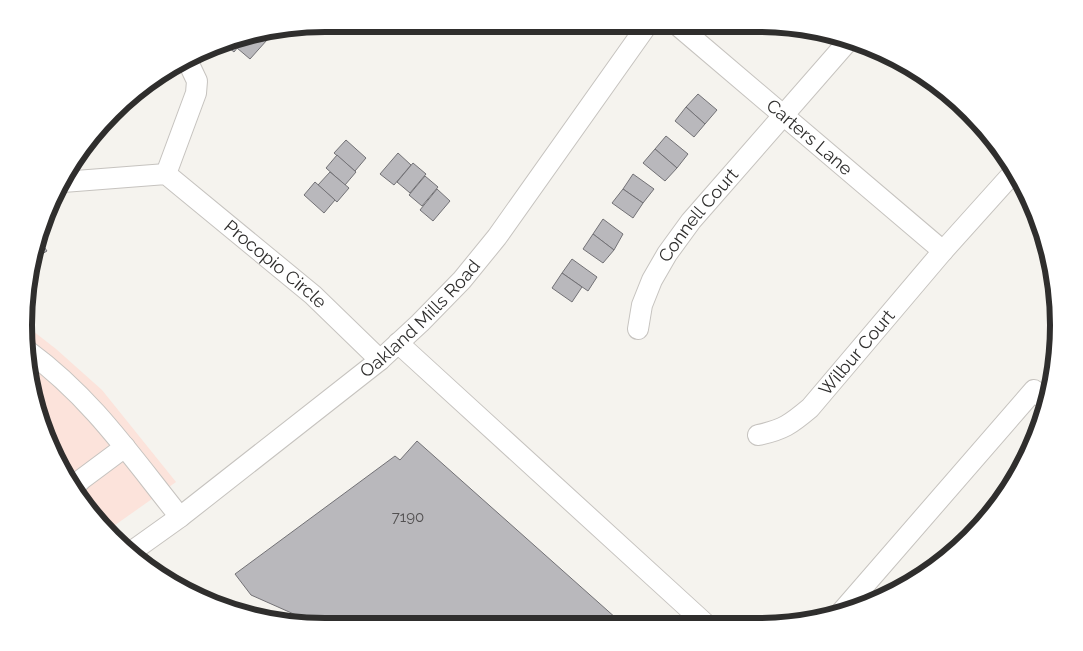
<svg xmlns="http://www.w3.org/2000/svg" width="1083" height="651" font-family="Raleway,sans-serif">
  <rect width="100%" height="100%" fill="#f5f3ee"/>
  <path fill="#fce3db" d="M24,324l32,25 46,41 74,92 -68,48 -22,-21 -46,-86z"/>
  <g fill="#b9b8bc" stroke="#727175">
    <path d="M261,34l6,6 -17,19 -13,-11 9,-11z"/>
    <path d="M246,37l-12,15 -11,-9 6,-3z"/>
    <path d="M698,94l19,16 -12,14 -19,-17z"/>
    <path d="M686,107l19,17 -11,13 -19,-16z"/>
    <path d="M666,136l22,18 -11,14 -22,-19z"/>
    <path d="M346,140l20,18 -11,13 -21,-18z"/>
    <path d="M655,149l22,19 -12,13 -22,-18z"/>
    <path d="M398,153l13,12 -17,20 -14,-11z"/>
    <path d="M337,155l19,17 -11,13 -19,-17z"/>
    <path d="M413,163l13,11 -16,19 -13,-11z"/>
    <path d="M330,172l19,16 -12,14 -19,-17z"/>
    <path d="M633,174l21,15 -11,14 -20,-14z"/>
    <path d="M425,176l13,11 -16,19 -13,-11z"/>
    <path d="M315,182l20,18 -11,13 -20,-18z"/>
    <path d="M437,189l13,12 -17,20 -13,-11z"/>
    <path d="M623,189l20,14 -10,15 -21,-15z"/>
    <path d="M603,219l20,15 -9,16 -21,-16z"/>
    <path d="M593,234l21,16 -11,13 -20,-14z"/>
    <path d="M38,238l9,13 -12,7z"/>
    <path d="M572,259l25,18 -9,14 -26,-18z"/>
    <path d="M562,273l20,14 -10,15 -20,-14z"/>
    <path d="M417,441l209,186h-303l-72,-32 -16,-21 160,-118 5,4z"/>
  </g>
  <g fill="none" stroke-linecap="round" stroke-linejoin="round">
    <defs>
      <g id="minor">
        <path id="s1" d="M676,24l267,227"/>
        <path d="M166,174l30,-81 1,-12 -9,-19"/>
        <path id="s2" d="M63,182l103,-8 147,121 67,65"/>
        <path id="s3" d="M638,329l4,-24 10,-25 15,-26 24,-33 159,-182"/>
        <path d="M398,343l311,284"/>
        <path d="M28,351c64,47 103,105 152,166"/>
        <path id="s4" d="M758,435c25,-5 33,-11 52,-27l133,-157 71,-79"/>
        <path d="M74,487l8,-8 43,-32"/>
        <path id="s5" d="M131,552l49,-35 200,-157 40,-37 42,-43 35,-43 151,-213"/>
        <path d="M837,617l197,-227 12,11"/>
      </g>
    </defs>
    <use href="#minor" stroke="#c6c3bf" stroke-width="22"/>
    <use href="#minor" stroke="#fff" stroke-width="20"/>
  </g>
  <g text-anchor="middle" stroke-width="5" stroke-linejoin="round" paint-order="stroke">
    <g font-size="15" fill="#525051">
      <text x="408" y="522">7190</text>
    </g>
    <g font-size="18" fill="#2f2e2d" stroke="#fff">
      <text dy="6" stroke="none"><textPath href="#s1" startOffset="175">Carters Lane</textPath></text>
      <text dy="6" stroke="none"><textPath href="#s3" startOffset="131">Connell Court</textPath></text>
      <text dy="6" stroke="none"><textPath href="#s2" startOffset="245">Procopio Circle</textPath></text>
      <text dy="6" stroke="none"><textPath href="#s5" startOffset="372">Oakland Mills Road</textPath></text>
      <text dy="6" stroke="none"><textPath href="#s4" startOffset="132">Wilbur Court</textPath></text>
    </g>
  </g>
  <path d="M0 0H1083V651H0ZM325 32H757A293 293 0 0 1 1050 325V325A293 293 0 0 1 757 618H325A293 293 0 0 1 32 325V325A293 293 0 0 1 325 32Z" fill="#fff" fill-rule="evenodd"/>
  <path fill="none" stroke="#2f2e2d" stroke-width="6" d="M325 32H757A293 293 0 0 1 1050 325V325A293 293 0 0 1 757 618H325A293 293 0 0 1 32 325V325A293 293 0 0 1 325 32Z"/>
</svg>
